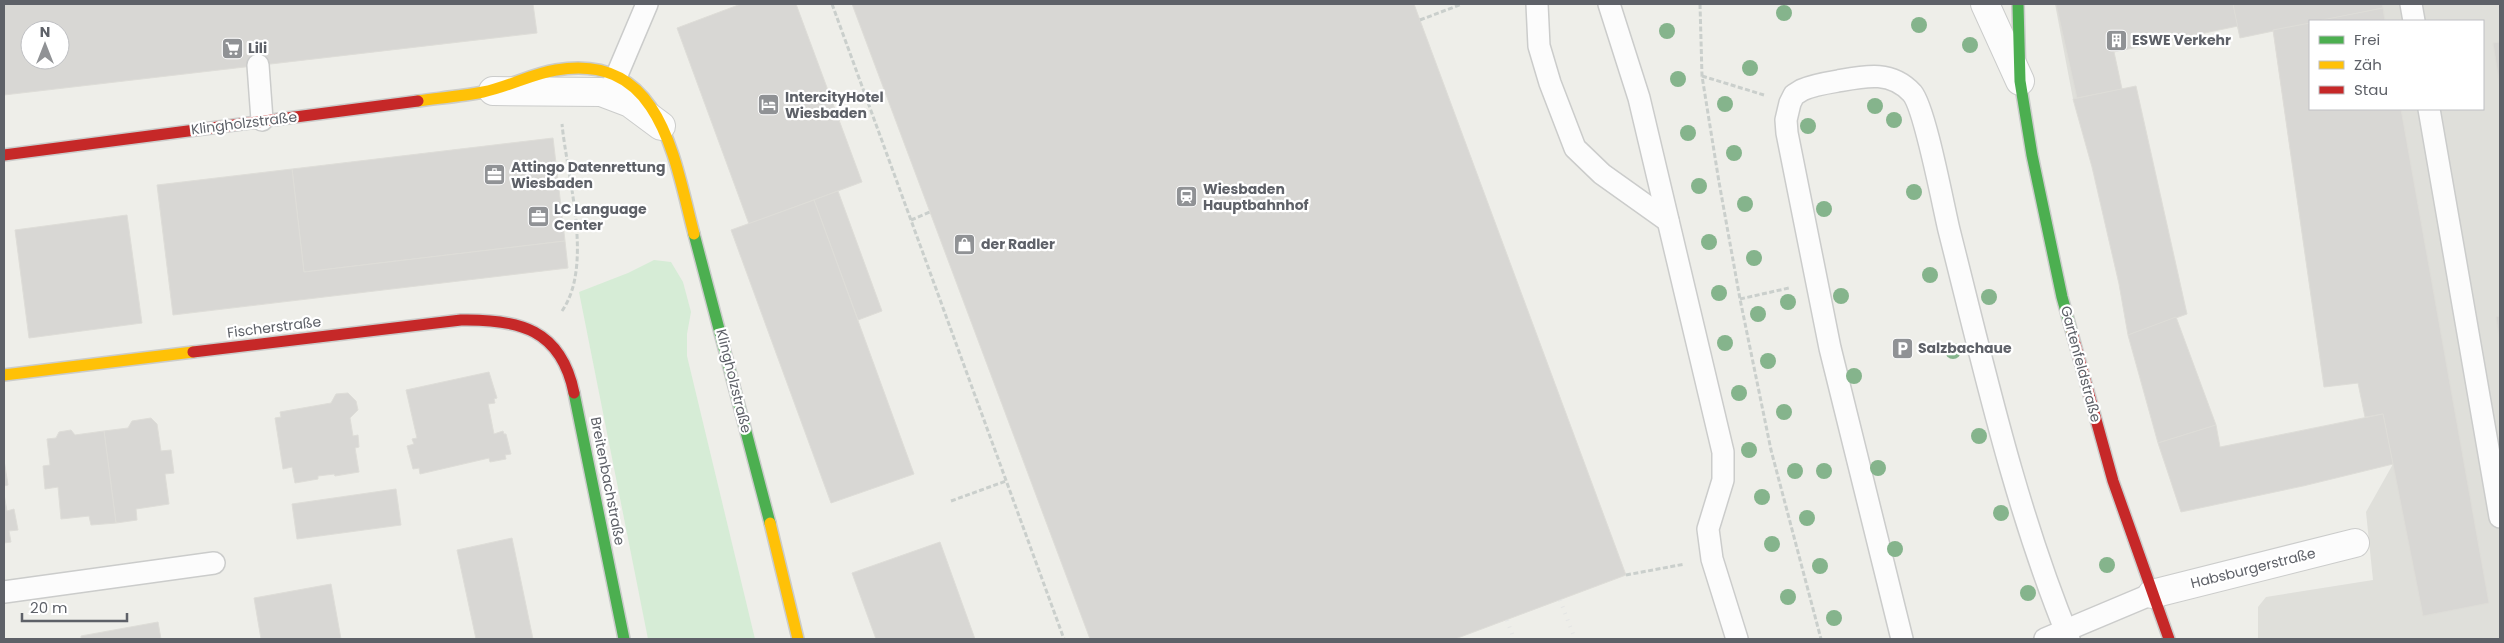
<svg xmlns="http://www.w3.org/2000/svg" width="2504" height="643" font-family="Poppins,sans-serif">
  <rect width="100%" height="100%" fill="#eeeee9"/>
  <path fill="#dfdfda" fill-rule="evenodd" d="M2055,4h445v635h-242v-32l8,-10 107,-17 -7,-68 27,-48 -10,-50 -18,3 -7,-34 -34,4 -51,-356 -33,7 -3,-12 -123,26 8,37 -49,10zM2310,21h173v88h-173z"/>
  <path fill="#d6ecd6" d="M654,260l17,2 12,20 8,30 -4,22v22l68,283h-107l-69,-347 49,-19z"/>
  <g fill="#d8d7d4" stroke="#deddd8" fill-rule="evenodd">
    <path d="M4,4h529l4,29 -533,62zM30,30h30v30h-30z"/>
    <path d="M741,4h55l66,178 -113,42 -72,-196z"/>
    <path d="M852,4h562l212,571 -171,64h-365z"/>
    <path d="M2056,4h177l5,22 -124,26 8,37 -45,9z"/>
    <path d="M2233,4h149l1,4 -143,30z"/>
    <path d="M2383,8l2,13h-68z"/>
    <path d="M2310,23v86h91l88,494 -66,13 -40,-202 -18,3 -7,-34 -34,4 -51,-357z"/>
    <path d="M2500,42v45l-7,-44z"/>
    <path d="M2136,86l51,228 -59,21 -9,-51 -27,-117 -19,-68z"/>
    <path d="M553,138l12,103 -261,31 -12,-103z"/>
    <path d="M292,169l12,103 261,-31 3,27 -395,47 -16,-130z"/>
    <path d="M838,191l44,120 -24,9 -44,-120z"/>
    <path d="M814,200l100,274 -83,29 -100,-273z"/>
    <path d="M127,215l15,108 -113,15 -14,-108z"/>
    <path d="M2500,316v27l-4,-26z"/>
    <path d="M2176,317l40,108 -58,18 -30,-108z"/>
    <path d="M489,372l8,26 -3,1 1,4 -7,1 6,30 9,-3 1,3h2l5,20 -6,1 1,4 -16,3 -1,-4 -69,16 -1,-6 -6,1 -6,-23 7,-2 -2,-5 5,-1 -11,-48z"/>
    <path d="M348,393l8,8 2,9 -8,8 3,18 5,-1 1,12 -4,1 4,24 -24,4 -1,-2 -16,2v3l-23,4 -3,-16 -9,2 -8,-51 6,-1 -1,-5 51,-9 5,-9z"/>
    <path d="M2383,414l10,50 -90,22 -122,26 -23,-69 58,-18 4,22z"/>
    <path d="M151,418l6,6 4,27 10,-1 3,23 -9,1 4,30 -33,5 1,11 -21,3 -12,-92 24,-3 4,-7z"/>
    <path d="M71,430l4,5 29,-4 12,92 -25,2 -2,-9 -28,3 -3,-32 -13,2 -2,-23 7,-1 -3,-26 9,-1 3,-6z"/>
    <path d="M4,460l4,25 -4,1z"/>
    <path d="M396,489l5,36 -104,14 -5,-35z"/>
    <path d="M4,494l3,17 7,-2 4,21 -9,1 2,11 -7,1z"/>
    <path d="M512,538l21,101h-57l-19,-89z"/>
    <path d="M940,542l35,97h-99l-24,-66z"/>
    <path d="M331,584l10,55h-80l-7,-41z"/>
    <path d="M158,622l3,17h-80v-3z"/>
  </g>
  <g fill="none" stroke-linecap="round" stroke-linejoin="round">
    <defs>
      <g id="lane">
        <path d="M1537,4l2,42 11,37 25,65 27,26 66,47"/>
        <path d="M1609,4l30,94 84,354v28l-15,49 4,30 25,80"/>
        <path d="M2411,4l3,17"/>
        <path d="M258,65l4,55"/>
        <path d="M611,89l36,-85"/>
        <path d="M2429,109l71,408"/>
        <path d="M4,592l210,-29"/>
        <path d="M1902,639l-72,-291 -43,-215 -1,-13 4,-17 4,-8 8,-5c11,-5 24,-7 36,-9 27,-5 53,-11 74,12 13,15 31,112 37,137 35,138 66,278 120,409"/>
        <path d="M2045,639l107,-45"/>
      </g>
      <g id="street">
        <path d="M1985,4l35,77"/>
        <path d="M493,91l108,1 29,11 31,23"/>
        <path d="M2152,594l203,-51"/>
      </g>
      <g id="fast">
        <path d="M2018,4l2,77 12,74 30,142 10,36"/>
        <path d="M694,234l76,289"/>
        <path d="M574,393l50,246"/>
      </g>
      <g id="slow">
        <path d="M418,101c22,-3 44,-5 65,-9 25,-5 48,-18 73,-22 105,-18 118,88 138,164"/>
        <path d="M4,375l189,-23"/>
        <path d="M770,523l28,116"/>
      </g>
      <g id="jam">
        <path d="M4,155l414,-54"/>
        <path d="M2072,333l41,148 56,158"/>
        <path d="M193,352l268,-32c58,-1 100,9 113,73"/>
      </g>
    </defs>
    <use href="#lane" stroke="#cbcccb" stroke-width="24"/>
    <use href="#street" stroke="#cbcccb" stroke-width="30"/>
    <use href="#fast" stroke="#cbcccb" stroke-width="14"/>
    <use href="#slow" stroke="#cbcccb" stroke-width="14"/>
    <use href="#jam" stroke="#cbcccb" stroke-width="14"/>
    <g stroke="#cacfcc" stroke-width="3" stroke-dasharray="5 2.5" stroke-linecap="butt">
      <path d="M832,4l232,635"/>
      <path d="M1700,4l2,72 17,106 21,117 31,151 50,189"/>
      <path d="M1420,20l42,-16"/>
      <path d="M1702,76l62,19"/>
      <path d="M911,220l19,-8"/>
      <path d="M1740,299l49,-11"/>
      <path d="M562,311c32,-46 5,-134 0,-187"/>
      <path d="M951,501l55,-20"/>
      <path d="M1626,575l59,-11"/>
    </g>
    <use href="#lane" stroke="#fcfcfc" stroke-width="21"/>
    <use href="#street" stroke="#fcfcfc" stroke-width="28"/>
    <use href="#fast" stroke="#4caf50" stroke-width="11"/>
    <use href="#slow" stroke="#ffc107" stroke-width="11"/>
    <use href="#jam" stroke="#c62828" stroke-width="11"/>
    <g stroke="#e4e5e4" stroke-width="4" stroke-dasharray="1 6" stroke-linecap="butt">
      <path d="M1560,600l15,39"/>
      <path d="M1507,620l7,19"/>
    </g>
  </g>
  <g fill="#85b48c">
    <circle cx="1784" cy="13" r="8"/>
    <circle cx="1919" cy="25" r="8"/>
    <circle cx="1667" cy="31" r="8"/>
    <circle cx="1970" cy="45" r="8"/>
    <circle cx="1750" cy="68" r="8"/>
    <circle cx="1678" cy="79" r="8"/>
    <circle cx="1725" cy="104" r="8"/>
    <circle cx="1875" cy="106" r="8"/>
    <circle cx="1894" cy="120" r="8"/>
    <circle cx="1808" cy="126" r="8"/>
    <circle cx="1688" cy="133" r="8"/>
    <circle cx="1734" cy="153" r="8"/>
    <circle cx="1699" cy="186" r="8"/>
    <circle cx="1914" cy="192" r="8"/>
    <circle cx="1745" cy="204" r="8"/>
    <circle cx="1824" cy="209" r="8"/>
    <circle cx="1709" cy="242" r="8"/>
    <circle cx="1754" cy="258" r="8"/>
    <circle cx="1930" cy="275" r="8"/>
    <circle cx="1719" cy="293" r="8"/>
    <circle cx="1841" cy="296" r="8"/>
    <circle cx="1989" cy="297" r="8"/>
    <circle cx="1788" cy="302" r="8"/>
    <circle cx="1758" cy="314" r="8"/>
    <circle cx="1725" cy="343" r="8"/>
    <circle cx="1953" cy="351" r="8"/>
    <circle cx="1768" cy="361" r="8"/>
    <circle cx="1854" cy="376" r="8"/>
    <circle cx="1739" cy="393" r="8"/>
    <circle cx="1784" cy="412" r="8"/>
    <circle cx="1979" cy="436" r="8"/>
    <circle cx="1749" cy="450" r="8"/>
    <circle cx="1878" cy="468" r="8"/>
    <circle cx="1795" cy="471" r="8"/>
    <circle cx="1824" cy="471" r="8"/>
    <circle cx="1762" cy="497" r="8"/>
    <circle cx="2001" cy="513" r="8"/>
    <circle cx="1807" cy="518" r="8"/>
    <circle cx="1772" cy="544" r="8"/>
    <circle cx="1895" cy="549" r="8"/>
    <circle cx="2107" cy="565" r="8"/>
    <circle cx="1820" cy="566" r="8"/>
    <circle cx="2028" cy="593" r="8"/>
    <circle cx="1788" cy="597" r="8"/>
    <circle cx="1834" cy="618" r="8"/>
  </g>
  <defs>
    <symbol id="building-square" viewBox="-11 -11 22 22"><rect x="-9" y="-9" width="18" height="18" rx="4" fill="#909295" stroke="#fff"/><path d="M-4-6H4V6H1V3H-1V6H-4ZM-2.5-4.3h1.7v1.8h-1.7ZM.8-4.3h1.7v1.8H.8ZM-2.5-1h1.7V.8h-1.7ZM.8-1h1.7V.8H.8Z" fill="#fff"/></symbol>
    <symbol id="supermarket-square" viewBox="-11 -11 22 22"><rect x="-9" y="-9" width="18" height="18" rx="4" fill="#909295" stroke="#fff"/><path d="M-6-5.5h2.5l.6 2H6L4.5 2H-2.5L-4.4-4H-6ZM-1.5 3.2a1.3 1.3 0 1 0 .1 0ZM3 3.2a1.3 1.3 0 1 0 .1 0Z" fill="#fff"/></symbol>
    <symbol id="hotel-square" viewBox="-11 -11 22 22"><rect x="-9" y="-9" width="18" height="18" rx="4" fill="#909295" stroke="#fff"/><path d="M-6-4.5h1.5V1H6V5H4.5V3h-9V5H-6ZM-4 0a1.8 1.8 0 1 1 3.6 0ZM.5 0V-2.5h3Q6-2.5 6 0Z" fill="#fff"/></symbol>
    <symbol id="office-square" viewBox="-11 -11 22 22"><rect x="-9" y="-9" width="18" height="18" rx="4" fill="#909295" stroke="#fff"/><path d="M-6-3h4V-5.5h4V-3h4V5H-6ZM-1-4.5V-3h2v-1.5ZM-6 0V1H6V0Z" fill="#fff"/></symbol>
    <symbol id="station-square" viewBox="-11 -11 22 22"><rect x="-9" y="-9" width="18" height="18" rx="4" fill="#909295" stroke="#fff"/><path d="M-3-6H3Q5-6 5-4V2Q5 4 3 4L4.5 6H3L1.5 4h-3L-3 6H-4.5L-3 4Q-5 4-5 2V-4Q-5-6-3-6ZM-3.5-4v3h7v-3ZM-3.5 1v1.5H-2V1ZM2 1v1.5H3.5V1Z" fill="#fff"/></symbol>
    <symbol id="shop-square" viewBox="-11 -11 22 22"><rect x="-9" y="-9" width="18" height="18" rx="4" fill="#909295" stroke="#fff"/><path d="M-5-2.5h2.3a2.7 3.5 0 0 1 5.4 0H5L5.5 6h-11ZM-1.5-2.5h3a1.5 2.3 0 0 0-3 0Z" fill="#fff"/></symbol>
    <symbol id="parking-square" viewBox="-11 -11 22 22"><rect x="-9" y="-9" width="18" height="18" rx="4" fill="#909295" stroke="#fff"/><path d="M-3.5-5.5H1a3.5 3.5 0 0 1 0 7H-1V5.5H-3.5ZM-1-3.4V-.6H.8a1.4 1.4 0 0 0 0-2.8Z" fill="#fff"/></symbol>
  </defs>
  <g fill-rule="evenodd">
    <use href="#building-square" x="2104" y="28" width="25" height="25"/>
    <use href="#supermarket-square" x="220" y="36" width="25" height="25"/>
    <use href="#hotel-square" x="756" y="92" width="25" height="25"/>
    <use href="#office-square" x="482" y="162" width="25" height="25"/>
    <use href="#station-square" x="1174" y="184" width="25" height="25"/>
    <use href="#office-square" x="526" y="204" width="25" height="25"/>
    <use href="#shop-square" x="952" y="232" width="25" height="25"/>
    <use href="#parking-square" x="1890" y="336" width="25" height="25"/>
  </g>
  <g text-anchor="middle" stroke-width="4.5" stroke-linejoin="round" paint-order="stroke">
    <g font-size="14" font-weight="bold" fill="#5e6168" stroke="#fff" text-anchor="start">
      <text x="2132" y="45">ESWE Verkehr</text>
      <text x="248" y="53">Lili</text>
      <text x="785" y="102">IntercityHotel<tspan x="785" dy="16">Wiesbaden</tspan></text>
      <text x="511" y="172">Attingo Datenrettung<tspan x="511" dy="16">Wiesbaden</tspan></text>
      <text x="1203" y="194">Wiesbaden<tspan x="1203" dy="16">Hauptbahnhof</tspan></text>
      <text x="554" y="214">LC Language<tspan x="554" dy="16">Center</tspan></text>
      <text x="981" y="249">der Radler</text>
      <text x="1918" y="353">Salzbachaue</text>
    </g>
    <g font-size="14" fill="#5e6168" stroke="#fff">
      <text transform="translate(244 123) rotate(-7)" y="5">Klingholzstraße</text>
      <text transform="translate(274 327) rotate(-7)" y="5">Fischerstraße</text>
      <text transform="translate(2081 364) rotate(75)" y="5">Gartenfeldstraße</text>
      <text transform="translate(734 381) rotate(76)" y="5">Klingholzstraße</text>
      <text transform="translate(608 481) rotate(79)" y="5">Breitenbachstraße</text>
      <text transform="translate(2253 568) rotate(-14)" y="5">Habsburgerstraße</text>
    </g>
  </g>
  <rect width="2504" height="643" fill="none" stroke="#5e6168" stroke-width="10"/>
  <rect x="2309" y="20" width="175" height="90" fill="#ffffff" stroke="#bfc0c3"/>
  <rect x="2319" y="36" width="25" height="8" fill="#4caf50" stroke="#bfc0c3"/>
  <text x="2354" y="45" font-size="15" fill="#5e6168">Frei</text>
  <rect x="2319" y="61" width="25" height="8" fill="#ffc107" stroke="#bfc0c3"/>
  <text x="2354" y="70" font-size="15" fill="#5e6168">Zäh</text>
  <rect x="2319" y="86" width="25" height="8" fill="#c62828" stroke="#bfc0c3"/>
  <text x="2354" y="95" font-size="15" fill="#5e6168">Stau</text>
  <g transform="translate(45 45)"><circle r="24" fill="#ffffff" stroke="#bfc0c3"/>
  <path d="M0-4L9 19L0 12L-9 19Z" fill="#909295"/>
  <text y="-8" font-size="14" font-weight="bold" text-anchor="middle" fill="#5e6168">N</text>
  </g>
  <path d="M22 613v8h105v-8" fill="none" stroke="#5e6168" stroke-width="2.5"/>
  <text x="30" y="613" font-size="15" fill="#5e6168" stroke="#ffffff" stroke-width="4" paint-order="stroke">20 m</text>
</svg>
